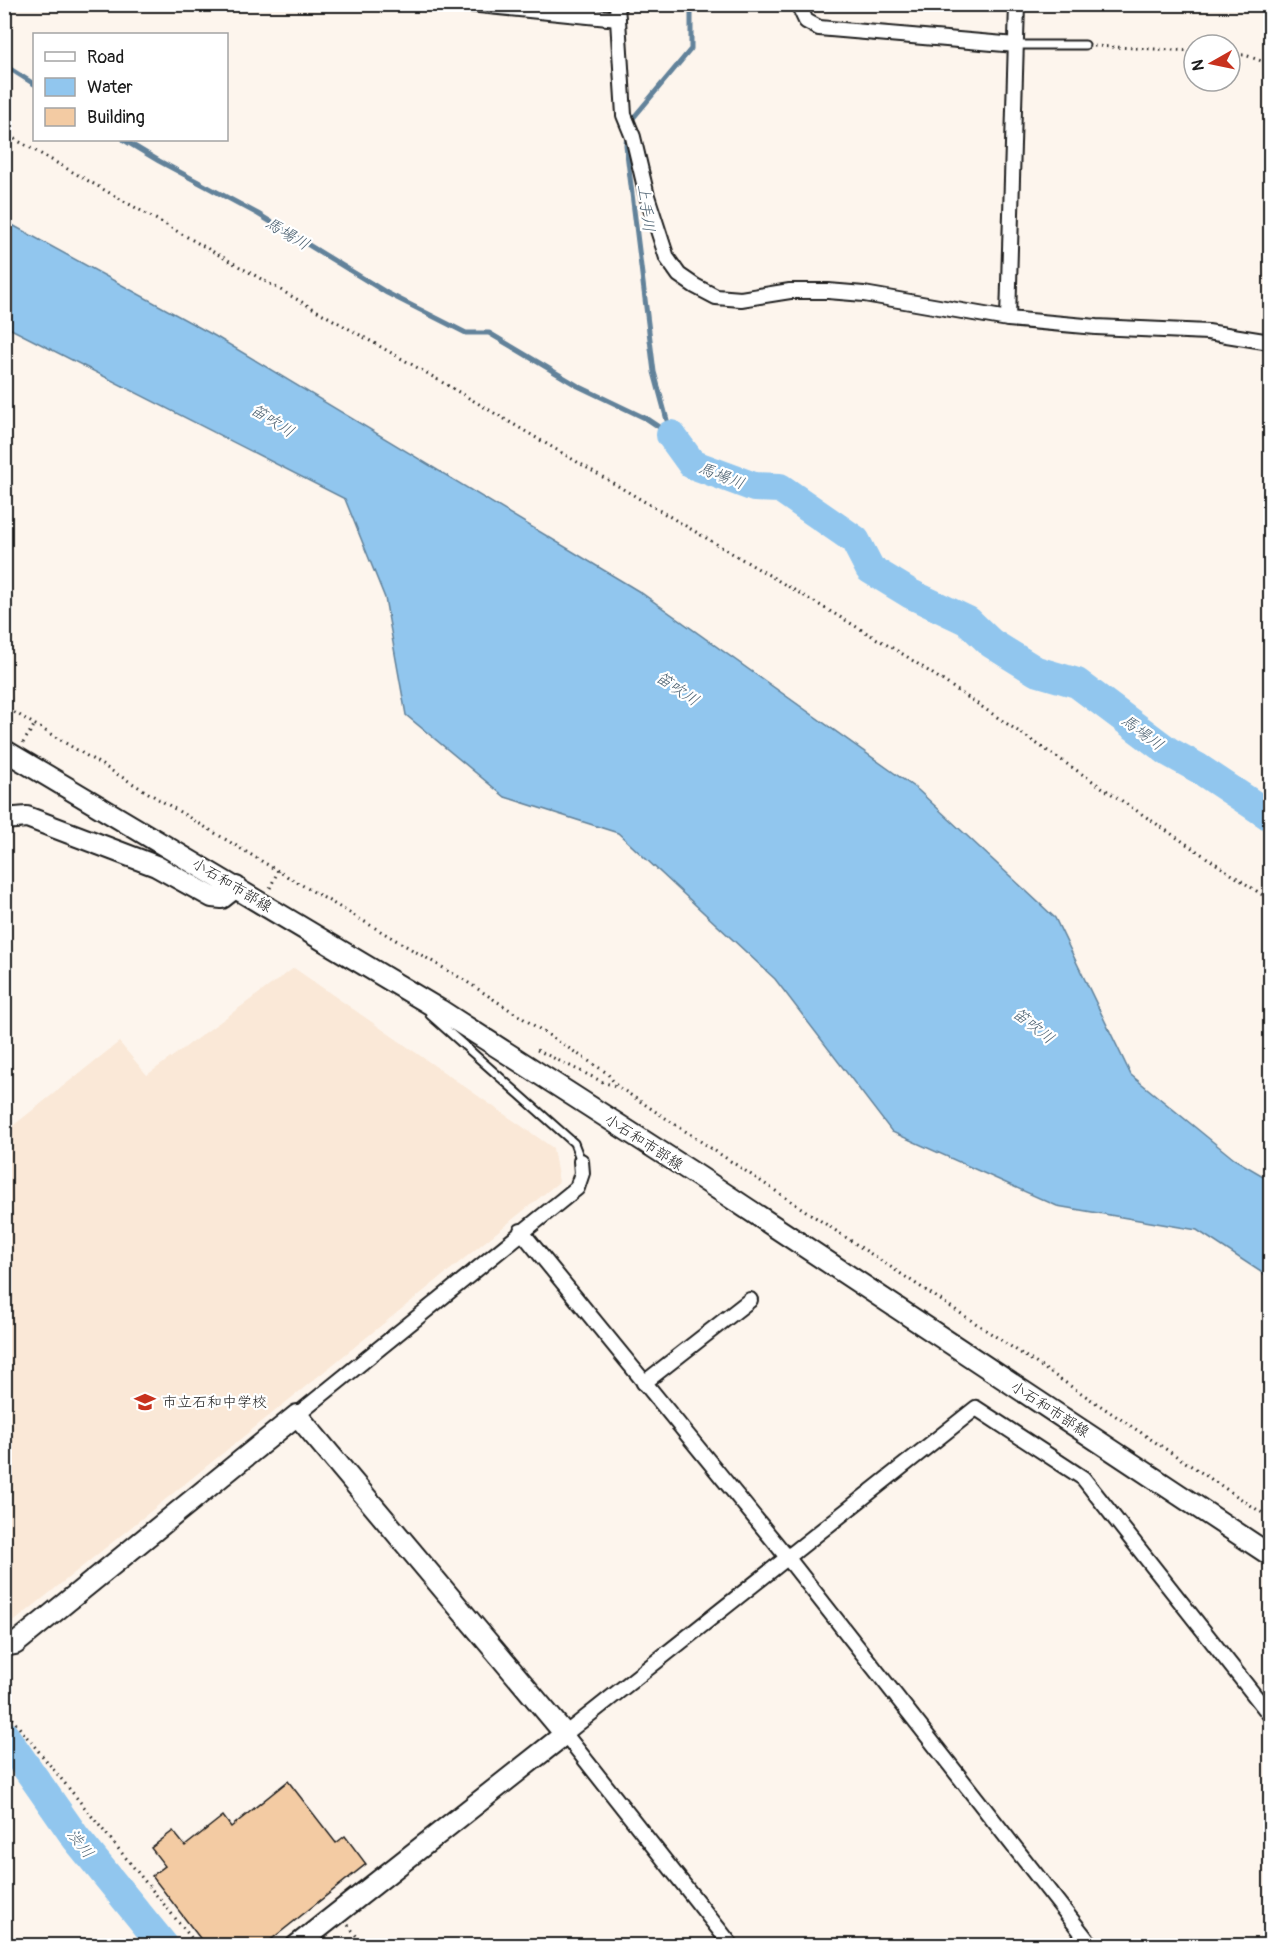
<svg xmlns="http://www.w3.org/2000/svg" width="1275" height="1950" font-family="Pangolin,'Klee One',sans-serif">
  <rect width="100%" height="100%" fill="#fdf5ed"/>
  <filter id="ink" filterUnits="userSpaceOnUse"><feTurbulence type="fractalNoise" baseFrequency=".0167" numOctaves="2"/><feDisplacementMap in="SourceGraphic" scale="12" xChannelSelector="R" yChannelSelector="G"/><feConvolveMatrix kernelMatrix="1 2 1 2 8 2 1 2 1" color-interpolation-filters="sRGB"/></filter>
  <g filter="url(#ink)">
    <path fill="#fae8d7" d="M294,968l259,180 6,34 -548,442 -6,-1v-491l114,-90 28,33z"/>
    <path fill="#91c6ee" stroke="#62829a" stroke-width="1.5" d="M5,221l210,115 425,256 278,198 137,128 76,157 103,84 36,21v98l-73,-48 -140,-24 -165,-74 -117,-153 -157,-146 -113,-36 -99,-82 -21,-117 -40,-99 -340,-173z"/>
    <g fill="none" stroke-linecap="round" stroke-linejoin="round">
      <g stroke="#62829a" stroke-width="5">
        <path d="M4,65l30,19"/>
        <path d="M629,123l62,-74v-45"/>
        <path d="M627,132l-1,13 28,227 17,63"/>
        <path d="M124,140l35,21 99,53 129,79 79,40h23l89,53 69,33 24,16"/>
      </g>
      <g stroke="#91c6ee" stroke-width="30">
        <path d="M671,435l21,29 62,23 26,1 75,52 15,29 41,25 57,27 23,22 45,28 41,12 92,69 29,16 72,48"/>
        <path d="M4,1735l72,103 88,108"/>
      </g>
    </g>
    <path fill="#f3cba3" stroke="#1c1c1c" stroke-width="1.5" d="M288,1781l48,62 9,-7 21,28 -103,82h-57l-54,-70 13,-10 -14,-18 22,-17 12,15 38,-30 8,11z"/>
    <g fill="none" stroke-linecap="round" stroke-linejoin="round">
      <defs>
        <g id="lane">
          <path d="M1016,45h69"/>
          <path d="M429,1008l1,7 144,128 7,18"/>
        </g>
        <g id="street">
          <path d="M469,4l149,15"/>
          <path d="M617,4l7,111 9,22 14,59 20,62 12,17 16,11 21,11 25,2 49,-8h38l36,3 144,25 88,8 112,5 62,10"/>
          <path d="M798,4l8,17 13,7 197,17"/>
          <path d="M1008,319l9,-315"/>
          <path d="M521,1231l266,326 305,389"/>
          <path d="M644,1383l106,-83"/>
          <path d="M297,1415l280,-227 5,-15 -1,-12"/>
          <path d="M732,1946l-167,-212 411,-326 107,70 187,237"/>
        </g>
        <g id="secondary">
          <path d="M4,750l436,260 258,166 572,379"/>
          <path d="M4,819l23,-2 129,49 56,31 10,1 14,-11"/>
          <path d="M4,1646l11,-2 282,-229 268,319 -269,212"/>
        </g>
      </defs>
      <use href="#lane" stroke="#1c1c1c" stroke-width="11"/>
      <use href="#street" stroke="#1c1c1c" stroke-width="18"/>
      <use href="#secondary" stroke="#1c1c1c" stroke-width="24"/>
      <g stroke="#1c1c1c" stroke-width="3" stroke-dasharray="1.5 4.5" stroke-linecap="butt">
        <path d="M1094,46l100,5"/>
        <path d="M1230,54l15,1 25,9"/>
        <path d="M4,133l414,235 488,288 364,244"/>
        <path d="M4,706l274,165 186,109 143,93 10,13 653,432"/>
        <path d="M23,743l12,-19"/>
        <path d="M270,888l8,-17"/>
        <path d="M537,1050l68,33 11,3"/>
        <path d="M4,1709l194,237"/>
        <path d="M348,1925l16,21"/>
      </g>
      <use href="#lane" stroke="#fff" stroke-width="7"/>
      <use href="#street" stroke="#fff" stroke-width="14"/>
      <use href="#secondary" stroke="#fff" stroke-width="20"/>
    </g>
  </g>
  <defs>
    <symbol id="school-bare" viewBox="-9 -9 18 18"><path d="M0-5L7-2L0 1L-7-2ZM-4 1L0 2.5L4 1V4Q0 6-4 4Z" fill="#c8321e" stroke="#fff" stroke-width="2.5" paint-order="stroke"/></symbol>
  </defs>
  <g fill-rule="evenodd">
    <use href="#school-bare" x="130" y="1387" width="30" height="30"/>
  </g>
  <g text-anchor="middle" stroke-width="4.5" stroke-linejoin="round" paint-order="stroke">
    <g font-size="15" fill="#1c1c1c" stroke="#fff">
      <text transform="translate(232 885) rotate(31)" y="5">小石和市部線</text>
      <text transform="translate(644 1142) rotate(33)" y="5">小石和市部線</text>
      <text transform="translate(1050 1409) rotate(33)" y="5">小石和市部線</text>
    </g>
    <g font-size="15" fill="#1c1c1c" stroke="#fff" text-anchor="start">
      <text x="162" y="1407">市立石和中学校</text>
    </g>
    <g font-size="16" font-style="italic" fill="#4b6070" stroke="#fff">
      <text transform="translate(647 208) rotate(83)" y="6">上手川</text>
      <text transform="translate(288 233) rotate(31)" y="6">馬場川</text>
      <text transform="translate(273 420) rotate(32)" y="6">笛吹川</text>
      <text transform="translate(722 475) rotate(21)" y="6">馬場川</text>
      <text transform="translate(678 688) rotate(34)" y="6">笛吹川</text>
      <text transform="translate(1143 732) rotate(37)" y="6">馬場川</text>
      <text transform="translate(1034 1025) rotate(38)" y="6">笛吹川</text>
      <text transform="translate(81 1843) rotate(52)" y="6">渋川</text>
    </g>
  </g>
  <rect width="1275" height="1950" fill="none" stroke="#fff" stroke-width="24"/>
  <rect x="12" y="12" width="1251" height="1926" fill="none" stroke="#1c1c1c" stroke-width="2" filter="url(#ink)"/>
  <rect x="33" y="33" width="195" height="108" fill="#ffffff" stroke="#a4a4a4" stroke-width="1.5"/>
  <rect x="45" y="52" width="30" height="9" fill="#ffffff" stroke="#a4a4a4" stroke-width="1.5"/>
  <text x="87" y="63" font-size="18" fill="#1c1c1c">Road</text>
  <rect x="45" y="78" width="30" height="18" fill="#91c6ee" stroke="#a4a4a4" stroke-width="1.5"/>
  <text x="87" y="93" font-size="18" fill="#1c1c1c">Water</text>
  <rect x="45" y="108" width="30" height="18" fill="#f3cba3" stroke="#a4a4a4" stroke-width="1.5"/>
  <text x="87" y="123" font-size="18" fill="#1c1c1c">Building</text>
  <g transform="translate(1212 63) rotate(261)"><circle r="28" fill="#ffffff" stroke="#a4a4a4" stroke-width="1.5"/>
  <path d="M0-4.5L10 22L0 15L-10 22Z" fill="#c8321e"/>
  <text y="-9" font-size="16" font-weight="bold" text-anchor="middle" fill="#1c1c1c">N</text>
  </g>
</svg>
